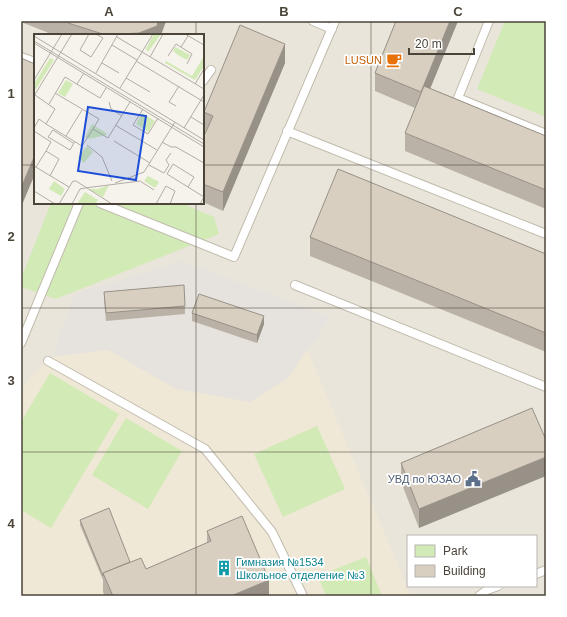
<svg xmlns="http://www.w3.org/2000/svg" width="567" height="617" font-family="Arial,sans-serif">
  <rect width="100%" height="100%" fill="#f6f3ec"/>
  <path fill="#eae5da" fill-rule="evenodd" d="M21,21h525v575h-525zM35,35h168v168h-168zM408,536h128v50h-128z"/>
  <path fill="#e6e2dd" d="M182,261l149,56 -43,61 -38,24 -74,-13 -68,-39 -56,7 23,-63z"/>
  <path fill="#efe8d6" d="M108,350l68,39 74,13 38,-24 19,-28 104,246h-390v-204l7,-12 24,-23z"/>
  <g fill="#d2eab5">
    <path d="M505,21h41v96l-69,-28z"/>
    <path d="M51,203h130l33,14 5,17 -163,65 -35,-12v-8z"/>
    <path d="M50,373l69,41 -68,114 -30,-18v-88z"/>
    <path d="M126,418l56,33 -34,58 -56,-34z"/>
    <path d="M317,426l28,63 -62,28 -29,-63z"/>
    <path d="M366,557l16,39h-56l-8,-20z"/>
  </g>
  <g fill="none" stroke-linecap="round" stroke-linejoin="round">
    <defs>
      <g id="lane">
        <path d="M313,21l19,8"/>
        <path d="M489,21l-31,77 88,36"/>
        <path d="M21,57l14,5"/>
        <path d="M203,81l8,-11"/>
        <path d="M287,131l259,103"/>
        <path d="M100,203l134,54 101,-236"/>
        <path d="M295,285l251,102"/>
        <path d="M21,343l58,-140"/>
        <path d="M48,361l157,88 67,83 31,64"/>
        <path d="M536,574l10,-4"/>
        <path d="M479,596l8,-6 11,-4"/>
      </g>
    </defs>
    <use href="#lane" stroke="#c2bbae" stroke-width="10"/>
    <use href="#lane" stroke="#fff" stroke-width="8"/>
  </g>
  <g fill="#bab2a6">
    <path d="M21,21h145l-5,14h-107l-33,-13z"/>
    <path d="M396,21h62l-28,67 116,48v73l-141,-58v-18l10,-25 -40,-17v-18z"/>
    <path d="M285,63l-62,148 -20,-9v-66h1l2,-4 -2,-1v-19z"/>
    <path d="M310,237l236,17v98l-236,-96z"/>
    <path d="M104,292l81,14v8l-79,7 -2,-21z"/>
    <path d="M192,313l72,11 -7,19 -65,-22z"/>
    <path d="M532,408l-113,120 -18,-46v-19z"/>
    <path d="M80,520l50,42 16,7 61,-26v-12l62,65h-164l-2,-4v-12l-23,-55z"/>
  </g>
  <g fill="#979187">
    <path d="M158,21h8l-5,14h-22v-2z"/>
    <path d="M450,21h8l-37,90v-19z"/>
    <path d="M285,44v19l-62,148v-19z"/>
    <path d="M35,155v19l-14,33v-19z"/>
    <path d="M264,316v8l-7,19v-8z"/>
    <path d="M546,457v19l-127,52v-19z"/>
    <path d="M269,580v16h-38z"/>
  </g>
  <g fill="#d8cfc1" stroke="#979187">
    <path d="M66,21h92l-1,5 -18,7 -33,2 -38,-12z"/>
    <path d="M396,21h54l-29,71 -46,-19z"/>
    <path d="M240,25l45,19 -62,148 -20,-8v-48h1l9,-20 -9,-4z"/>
    <path d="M21,58l14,6v91l-14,33z"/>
    <path d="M424,86l122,50v54l-141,-57z"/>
    <path d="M338,169l208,85v79l-236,-96z"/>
    <path d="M184,285l1,21 -79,7 -2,-21z"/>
    <path d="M199,294l65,22 -7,19 -65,-22z"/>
    <path d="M532,408l14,32v17l-127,52 -18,-46z"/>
    <path d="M109,508l21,54 -27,11v3l-23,-56z"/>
    <path d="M242,516l27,64 -38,16h-118l-10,-23 38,-15 5,11 65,-28 -4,-10z"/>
  </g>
  <path fill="none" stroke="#4b4439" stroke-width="1" stroke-opacity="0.55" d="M196,21v14M371,21v575M21,165h14M203,165h343M196,203v393M21,308h525M21,452h525"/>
  <defs>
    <symbol id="cafe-bare" viewBox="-9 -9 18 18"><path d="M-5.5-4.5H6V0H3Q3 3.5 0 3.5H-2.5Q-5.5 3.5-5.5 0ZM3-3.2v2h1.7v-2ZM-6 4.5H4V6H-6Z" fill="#e8710a" stroke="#fff" stroke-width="2.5" paint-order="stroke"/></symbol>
    <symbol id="civic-bare" viewBox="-9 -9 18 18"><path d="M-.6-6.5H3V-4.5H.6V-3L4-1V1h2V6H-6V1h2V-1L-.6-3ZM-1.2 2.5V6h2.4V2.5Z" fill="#5c6f8a" stroke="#fff" stroke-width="2.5" paint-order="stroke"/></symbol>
    <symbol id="building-bare" viewBox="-9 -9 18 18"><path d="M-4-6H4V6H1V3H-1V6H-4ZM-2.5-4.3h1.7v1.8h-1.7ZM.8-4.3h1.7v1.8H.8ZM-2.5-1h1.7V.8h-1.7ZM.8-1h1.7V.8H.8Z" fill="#0f9aa8" stroke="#fff" stroke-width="2.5" paint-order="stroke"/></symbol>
  </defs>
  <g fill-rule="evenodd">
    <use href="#cafe-bare" x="383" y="49" width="22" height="22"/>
    <use href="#civic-bare" x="462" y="468" width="22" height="22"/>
    <use href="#building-bare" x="213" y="557" width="22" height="22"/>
  </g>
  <g text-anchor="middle" stroke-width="3.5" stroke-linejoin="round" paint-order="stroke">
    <g font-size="11" fill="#c56008" stroke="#fff" text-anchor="end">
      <text x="382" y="64">LUSUN</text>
    </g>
    <g font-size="11" fill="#4e5e75" stroke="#fff" text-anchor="end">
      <text x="461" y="483">УВД по ЮЗАО</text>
    </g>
    <g font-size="11" fill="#0d838f" stroke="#fff" text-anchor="start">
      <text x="236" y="566">Гимназия №1534<tspan x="236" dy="13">Школьное отделение №3</tspan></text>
    </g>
  </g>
  <g transform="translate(34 34)">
    <rect width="170" height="170" fill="#f6f3ec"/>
    <path d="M120,0h7l-13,18 -2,-3zM141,13l15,8 -3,5 -9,-5 2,-4 -2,4 -5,-4zM170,22v10l-9,14 -30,-17 1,-2 26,15zM16,24l4,2 -20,32v-8zM32,46l7,4 -8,13 -7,-4zM108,79l13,8 -7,11 -12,-8zM58,90l14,9 1,2 -18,4 -4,-2zM53,112l6,6 -9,11 -6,-6zM114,142l11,6 -4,6 -11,-7zM20,147l11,8 -4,7 -12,-7zM75,151l-6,12 -14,-8h9zM51,158l13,8 -3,4h-18z" fill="#d2eab5"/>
    <path fill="none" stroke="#b2ada4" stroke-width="1" d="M55,0l-9,16 11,7 12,-19 -7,-4M151,0l19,11M0,2l170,104M83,3l87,52M0,7l170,103M0,9l170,104M78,11l25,15M147,13l7,-11M134,22l8,-12 16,10 -5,10M116,23l13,-23M102,27l68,41M68,29l17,10M62,39l22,-39M92,44l24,14M0,46l28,-46M43,50l7,-11M161,50l9,-15M86,54l33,-54M21,59l44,26 -6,10M1,61l20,14 -9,15 36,22 11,-17 15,9 22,-36M0,62l38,-62M75,68l2,7 11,7M15,70l16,-27 35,21 6,-10M142,72l-7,-4 10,-16M109,75l-10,16 15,9 10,-16M157,83l13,8M81,91l42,25M0,94l5,-9 7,5M150,94l20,-33M0,97l17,11 -5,9M32,102l16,-26M80,107l36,22M128,108l9,5h5l28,16M39,109l-20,-13 -5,7 22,13 5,-9M53,111l15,12 10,24M115,131l15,8 5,-8 -3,-5 5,-7M0,132l35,21M2,133l10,-16 13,8 -9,17M81,149l29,-11 31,-50M154,153l6,-10 -21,-13 -6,10 37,23 -4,7M0,157l21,13M25,170l14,-23h3l36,23M38,170l8,-15 5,-1 55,-7 14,9M122,170l10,-18 9,5 -5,13"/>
    <path fill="#1d4ed8" fill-opacity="0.15" stroke="#1d4ed8" stroke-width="2" d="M54,73l58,9 -10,64 -58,-9z"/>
    <rect width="170" height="170" fill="none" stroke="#4b4439" stroke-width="2"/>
  </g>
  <rect width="567" height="617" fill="none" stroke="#ffffff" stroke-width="44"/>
  <rect x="407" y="535" width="130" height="52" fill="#ffffff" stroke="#b7b4b0"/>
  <rect x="415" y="545" width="20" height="12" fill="#d2eab5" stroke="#b7b4b0"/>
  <text x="443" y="555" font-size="12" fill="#4b4439">Park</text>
  <rect x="415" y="565" width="20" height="12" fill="#d8cfc1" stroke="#b7b4b0"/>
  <text x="443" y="575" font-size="12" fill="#4b4439">Building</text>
  <path d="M409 48v6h65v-6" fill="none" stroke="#4b4439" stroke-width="2"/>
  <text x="415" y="48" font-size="12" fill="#4b4439" stroke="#ffffff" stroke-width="3" paint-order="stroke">20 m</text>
  <rect x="22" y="22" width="523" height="573" fill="none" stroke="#4b4439" stroke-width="1.5"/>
  <g font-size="13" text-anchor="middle" font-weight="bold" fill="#4b4439">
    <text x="109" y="16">A</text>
    <text x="284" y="16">B</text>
    <text x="458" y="16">C</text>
    <text x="11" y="98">1</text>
    <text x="11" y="241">2</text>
    <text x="11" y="385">3</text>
    <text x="11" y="528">4</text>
  </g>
</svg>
